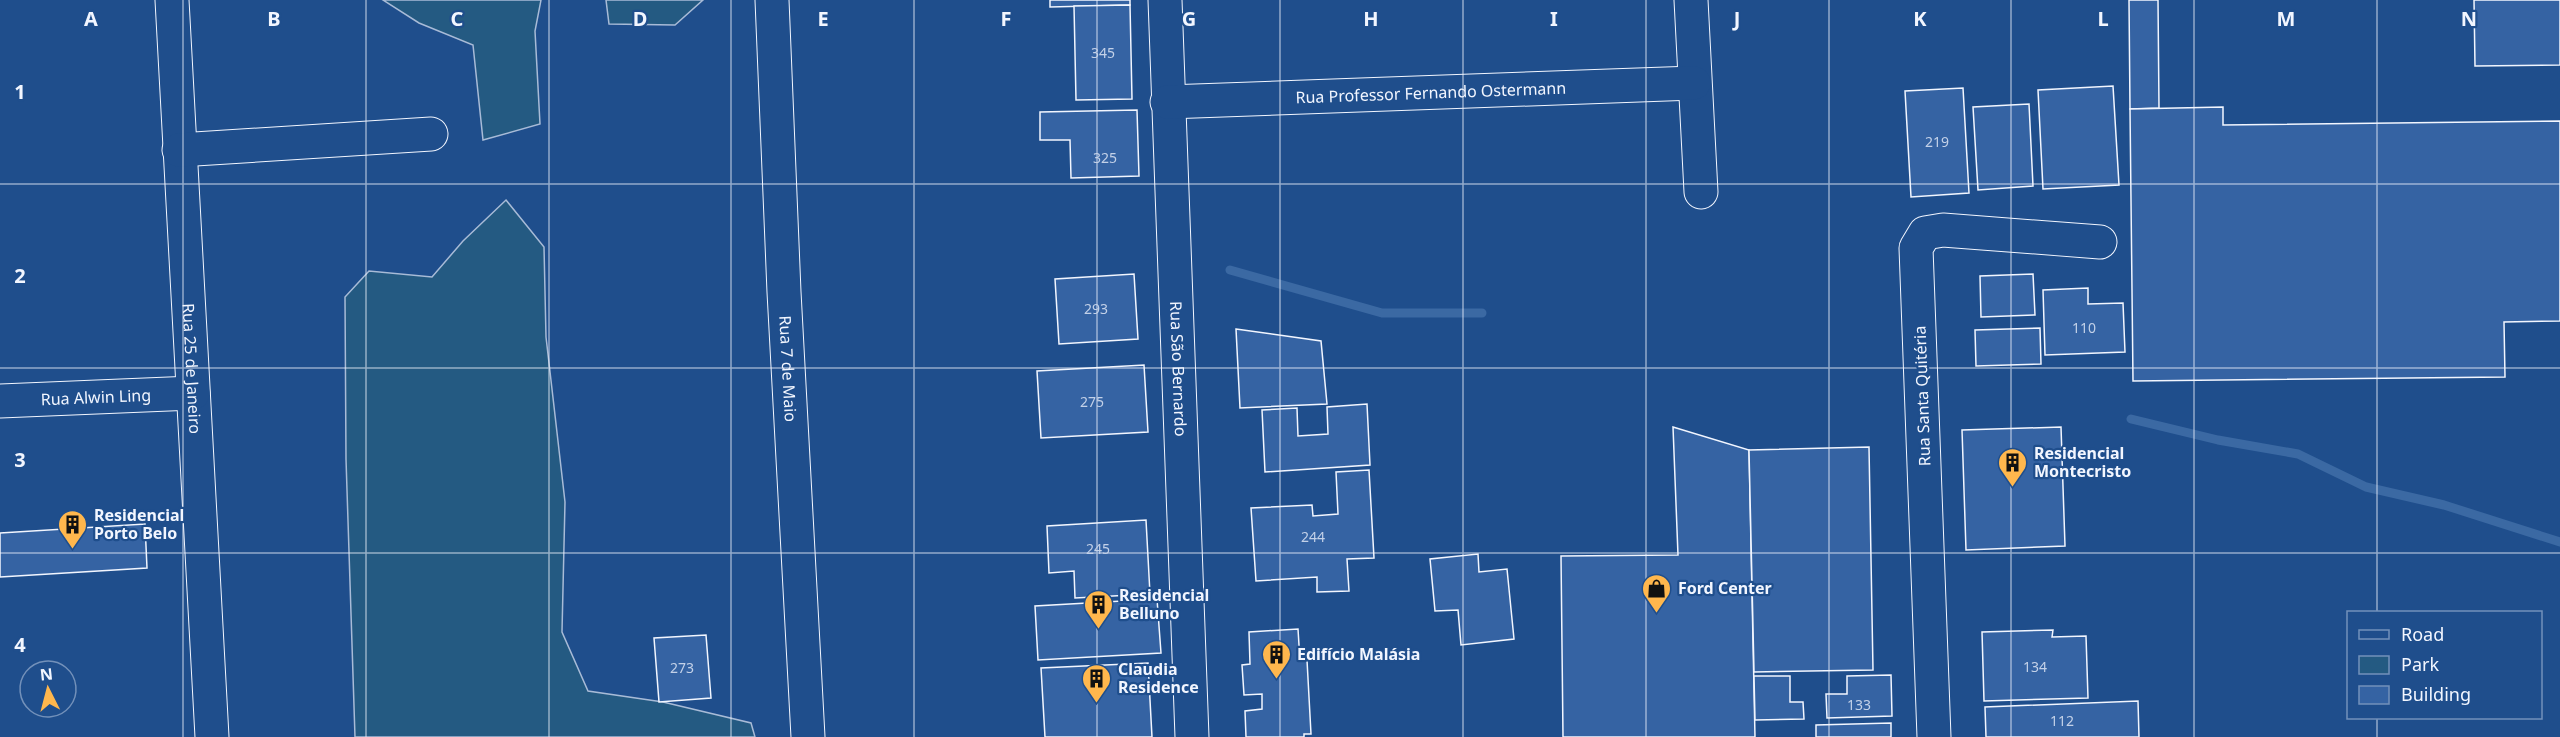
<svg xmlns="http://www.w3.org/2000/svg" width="2560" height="737" font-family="'Noto Sans',sans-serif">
  <rect width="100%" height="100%" fill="#1f4e8c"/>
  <g fill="#245a82" stroke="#a8bbd7" stroke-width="1.5">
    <path d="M383,0h158l-6,31 5,93 -57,16 -10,-95 -54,-22z"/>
    <path d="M606,0h97l-28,25 -66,-1z"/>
    <path d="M506,200l38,47 2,90 19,165 -3,130 26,59 75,11 88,21 4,14h-400l-9,-278 -1,-162 24,-26 63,6 31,-36z"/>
  </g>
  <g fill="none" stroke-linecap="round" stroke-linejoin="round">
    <g stroke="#3b69a3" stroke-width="9">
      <path d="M1230,270l152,43h100"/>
      <path d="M2131,419l87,21 80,14 68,33 78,18 116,37"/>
    </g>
  </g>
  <g fill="#3563a3" stroke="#f2f6ff" stroke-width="1.5">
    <path d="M1050,0h80v5l-80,2z"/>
    <path d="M2129,0h29l1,108 -29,1z"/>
    <path d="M2474,0h86v65l-85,1z"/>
    <path d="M1130,5l2,94 -56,1 -2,-94z"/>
    <path d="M2113,86l6,99 -76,4 -5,-99z"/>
    <path d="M1963,88l6,105 -58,4 -6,-106z"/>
    <path d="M2029,104l4,82 -55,4 -5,-83z"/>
    <path d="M2223,107v18l337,-4v200l-56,1 1,55 -372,4 -3,-272z"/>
    <path d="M1137,110l2,66 -68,2 -1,-38h-30v-28z"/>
    <path d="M1134,274l4,65 -79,5 -4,-65z"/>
    <path d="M2033,274l2,41 -54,2 -1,-41z"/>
    <path d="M2088,288v16l35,-1 2,49 -80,3 -2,-65z"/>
    <path d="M2040,328l1,36 -65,2 -1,-36z"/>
    <path d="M1236,329l85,12 6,63 -87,4z"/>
    <path d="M1144,365l4,67 -107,6 -4,-67z"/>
    <path d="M1367,404l3,61 -105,7 -3,-62 35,-2 1,28 30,-2 -1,-27z"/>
    <path d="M1673,427l76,23 6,287h-192l-2,-181 117,-1z"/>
    <path d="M2061,427l4,119 -99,4 -4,-120z"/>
    <path d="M1869,447l4,223 -119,2 -5,-222z"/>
    <path d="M1369,470l5,88 -27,1 2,32 -32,1v-15l-61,4 -5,-73 61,-3 1,11 25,-2 -2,-42z"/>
    <path d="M1146,520l4,74 -75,4 -1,-27 -25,2 -2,-47z"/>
    <path d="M145,524l2,44 -147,9v-44z"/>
    <path d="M1478,554l1,18 28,-3 7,70 -53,6 -3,-35 -23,1 -5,-52z"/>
    <path d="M1157,599l4,54 -123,7 -3,-54z"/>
    <path d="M1298,629l2,32 7,-1 4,74h-7v3h-58l-1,-26 17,-2v-15l-18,1 -2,-30 8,-1 -1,-32z"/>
    <path d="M2053,630l-1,7 34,-1 2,62 -104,3 -2,-69z"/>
    <path d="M706,635l5,63 -52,4 -5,-64z"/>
    <path d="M1148,663l4,74h-107l-4,-69z"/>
    <path d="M1891,675l1,41 -65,2 -1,-24h21v-18z"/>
    <path d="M1754,676h36v26h13l1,17 -49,1z"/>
    <path d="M2138,701l1,36h-153l-1,-30z"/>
    <path d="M1891,723v14h-75v-12z"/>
  </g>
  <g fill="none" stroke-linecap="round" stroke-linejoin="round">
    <defs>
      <g id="minor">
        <path id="s1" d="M172,0l40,737"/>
        <path id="s2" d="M772,0l12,292 24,445"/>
        <path id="s3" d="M1165,0l27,737"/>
        <path d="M1691,0l10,192"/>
        <path id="s4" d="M1167,102l527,-19"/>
        <path d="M179,150l252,-16"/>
        <path id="s5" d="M0,401l193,-8"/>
        <path d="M1934,737l-18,-489 9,-15 18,-3 157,12"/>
      </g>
    </defs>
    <use href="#minor" stroke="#f2f6ff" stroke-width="35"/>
    <use href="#minor" stroke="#1f4e8c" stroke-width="33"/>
  </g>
  <path fill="none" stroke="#f2f6ff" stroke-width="1.5" stroke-opacity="0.55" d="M183,0v737M366,0v737M549,0v737M731,0v737M914,0v737M1097,0v737M1280,0v737M1463,0v737M1646,0v737M1829,0v737M2011,0v737M2194,0v737M2377,0v612M0,184h2560M0,368h2560M0,553h2560M2377,718v19"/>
  <defs>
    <symbol id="building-pin" viewBox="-11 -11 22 30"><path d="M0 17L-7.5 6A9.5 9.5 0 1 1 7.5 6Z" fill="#ffb74d" stroke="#1f4e8c"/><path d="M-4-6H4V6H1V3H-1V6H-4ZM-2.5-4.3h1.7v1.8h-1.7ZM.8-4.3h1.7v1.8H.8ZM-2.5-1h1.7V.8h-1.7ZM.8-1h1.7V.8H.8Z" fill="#111"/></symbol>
    <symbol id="shop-pin" viewBox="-11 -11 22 30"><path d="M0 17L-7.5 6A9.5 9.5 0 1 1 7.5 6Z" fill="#ffb74d" stroke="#1f4e8c"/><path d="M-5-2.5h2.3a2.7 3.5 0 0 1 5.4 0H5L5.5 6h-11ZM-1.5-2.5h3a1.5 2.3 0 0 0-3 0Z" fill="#111"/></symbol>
  </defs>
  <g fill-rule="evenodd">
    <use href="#building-pin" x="1996" y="446" width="33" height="45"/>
    <use href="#building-pin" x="56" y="508" width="33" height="45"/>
    <use href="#shop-pin" x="1640" y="572" width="33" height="45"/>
    <use href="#building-pin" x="1082" y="588" width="33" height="45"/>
    <use href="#building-pin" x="1260" y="638" width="33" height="45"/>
    <use href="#building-pin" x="1080" y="662" width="33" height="45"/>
  </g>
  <g text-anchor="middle" stroke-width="4.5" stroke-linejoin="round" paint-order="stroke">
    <g font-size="14" fill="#c3d1e8">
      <text x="1103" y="58">345</text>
      <text x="1937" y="147">219</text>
      <text x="1105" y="163">325</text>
      <text x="1096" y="314">293</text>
      <text x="2084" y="333">110</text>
      <text x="1092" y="407">275</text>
      <text x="1313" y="542">244</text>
      <text x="1098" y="554">245</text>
      <text x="2035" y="672">134</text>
      <text x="682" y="673">273</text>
      <text x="1859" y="710">133</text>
      <text x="2062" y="726">112</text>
    </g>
    <g font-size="16" fill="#f2f6ff" stroke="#1f4e8c">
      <text dy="6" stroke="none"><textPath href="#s4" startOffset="264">Rua Professor Fernando Ostermann</textPath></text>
      <text dy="6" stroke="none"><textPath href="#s1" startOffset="369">Rua 25 de Janeiro</textPath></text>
      <text dy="6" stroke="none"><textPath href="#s2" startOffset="369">Rua 7 de Maio</textPath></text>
      <text dy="6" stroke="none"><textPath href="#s3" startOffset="369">Rua São Bernardo</textPath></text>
      <text transform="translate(1922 396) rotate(-92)" y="6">Rua Santa Quitéria</text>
      <text dy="6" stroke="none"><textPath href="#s5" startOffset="96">Rua Alwin Ling</textPath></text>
    </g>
    <g font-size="16" font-weight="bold" fill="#f2f6ff" stroke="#1f4e8c" text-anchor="start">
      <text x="2034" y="459">Residencial<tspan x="2034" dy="18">Montecristo</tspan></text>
      <text x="94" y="521">Residencial<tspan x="94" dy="18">Porto Belo</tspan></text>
      <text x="1678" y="594">Ford Center</text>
      <text x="1119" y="601">Residencial<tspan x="1119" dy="18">Belluno</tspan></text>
      <text x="1297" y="660">Edifício Malásia</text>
      <text x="1118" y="675">Claudia<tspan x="1118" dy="18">Residence</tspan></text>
    </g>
  </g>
  <g font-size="20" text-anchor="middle" font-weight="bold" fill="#f2f6ff" stroke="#1f4e8c" stroke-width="4.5" stroke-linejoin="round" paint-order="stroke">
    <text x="91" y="26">A</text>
    <text x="274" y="26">B</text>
    <text x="457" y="26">C</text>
    <text x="640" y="26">D</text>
    <text x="823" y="26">E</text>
    <text x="1006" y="26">F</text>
    <text x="1189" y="26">G</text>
    <text x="1371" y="26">H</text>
    <text x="1554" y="26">I</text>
    <text x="1737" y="26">J</text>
    <text x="1920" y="26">K</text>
    <text x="2103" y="26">L</text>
    <text x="2286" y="26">M</text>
    <text x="2469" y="26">N</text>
    <text x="20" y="99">1</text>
    <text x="20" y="283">2</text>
    <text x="20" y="467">3</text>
    <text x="20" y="652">4</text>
  </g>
  <rect x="2347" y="611" width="195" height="108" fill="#1f4e8c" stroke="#7391ba" stroke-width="1.5"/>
  <rect x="2359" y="630" width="30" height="9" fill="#1f4e8c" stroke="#7391ba" stroke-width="1.5"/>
  <text x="2401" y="641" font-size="18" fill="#f2f6ff">Road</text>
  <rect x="2359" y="656" width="30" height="18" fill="#245a82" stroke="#7391ba" stroke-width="1.5"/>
  <text x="2401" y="671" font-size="18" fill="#f2f6ff">Park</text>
  <rect x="2359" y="686" width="30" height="18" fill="#3563a3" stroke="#7391ba" stroke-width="1.5"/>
  <text x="2401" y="701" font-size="18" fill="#f2f6ff">Building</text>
  <g transform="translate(48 689) rotate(354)"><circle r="28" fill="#1f4e8c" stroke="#7391ba" stroke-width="1.5"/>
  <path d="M0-4.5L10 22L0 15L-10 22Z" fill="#ffb74d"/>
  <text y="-9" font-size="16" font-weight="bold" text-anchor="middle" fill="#f2f6ff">N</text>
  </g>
</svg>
